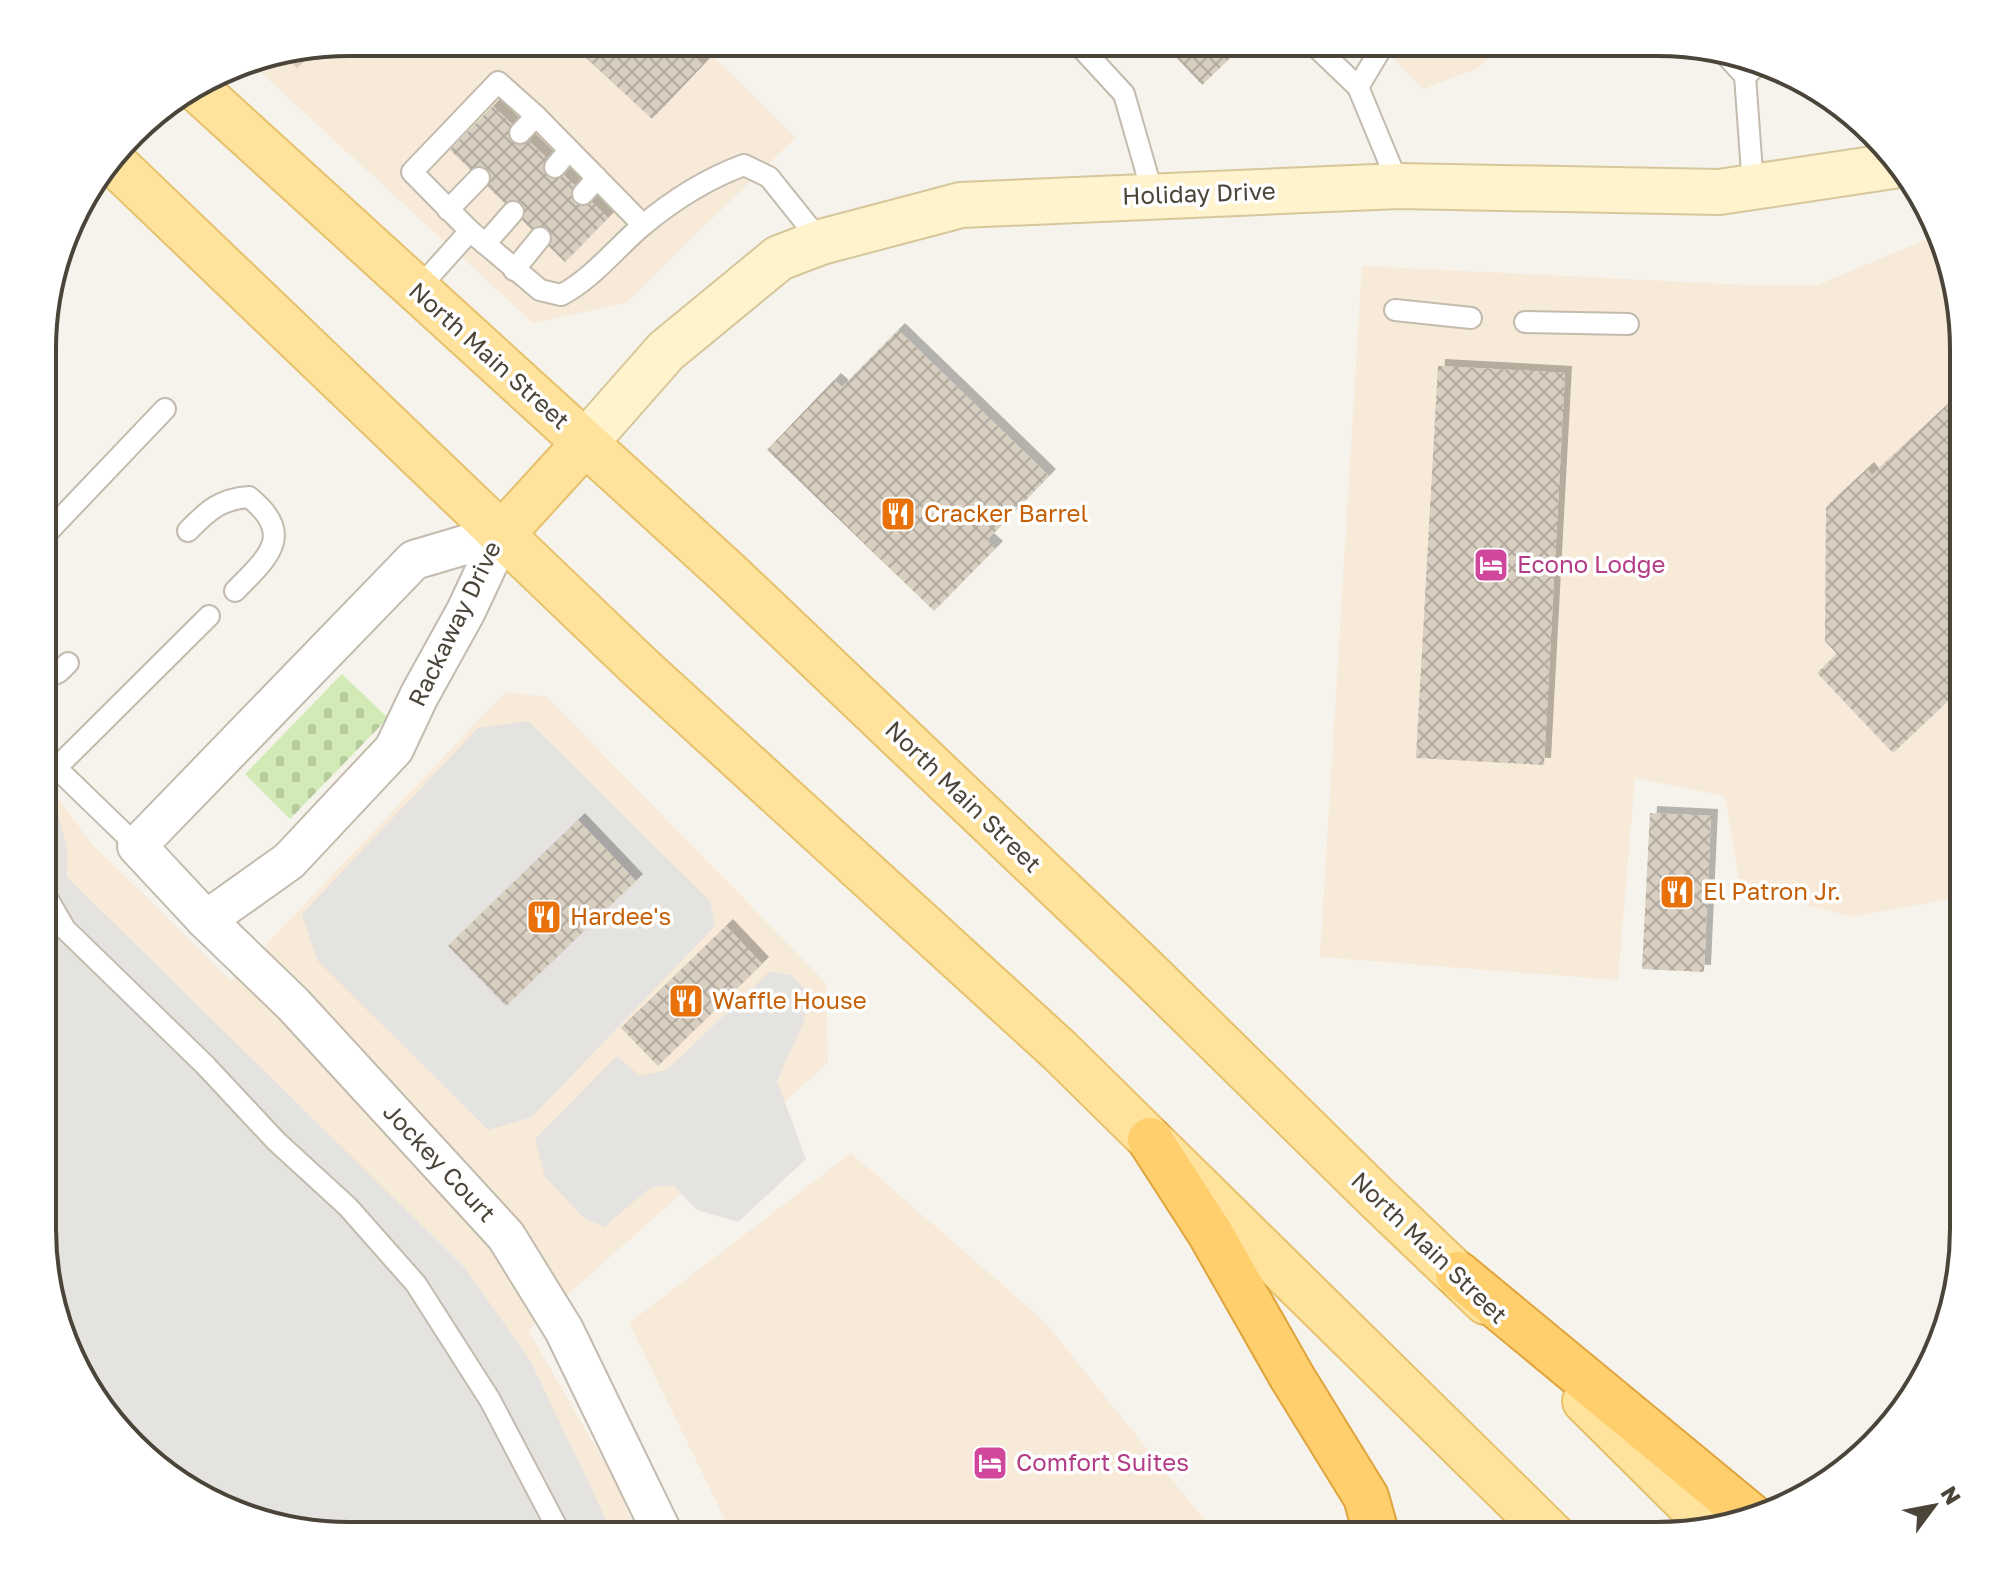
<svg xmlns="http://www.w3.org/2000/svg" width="2006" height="1578" font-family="'Golos Text',sans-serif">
  <defs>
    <pattern id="cemetery-stones" width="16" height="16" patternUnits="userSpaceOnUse" patternTransform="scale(2)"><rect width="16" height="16" fill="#d2eab5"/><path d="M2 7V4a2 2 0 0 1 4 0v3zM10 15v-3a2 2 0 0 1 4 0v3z" fill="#b6ca9c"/></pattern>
    <pattern id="building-cross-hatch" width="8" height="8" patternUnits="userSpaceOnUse" patternTransform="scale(2)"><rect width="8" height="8" fill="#d8cfc1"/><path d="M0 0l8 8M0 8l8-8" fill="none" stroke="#b1aa9e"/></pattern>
    <filter id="shadow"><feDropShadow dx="7" dy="-7" stdDeviation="0" flood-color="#0004"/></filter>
  </defs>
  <rect width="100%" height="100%" fill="#f6f3ec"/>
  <g fill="#f7ead8">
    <path d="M349,42h349l98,95 -170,166 -93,20 -286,-263z"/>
    <path d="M1379,43h126l-27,25 -55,21z"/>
    <path d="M1941,233l23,116v547l-112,21 -112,-30 -15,-91 -90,-18 -17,202 -298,-23 42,-691 384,19h72z"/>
    <path d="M505,692l42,5 279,286 2,80 -300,267 90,156 18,50 -306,-1 -99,-23 -85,-53 -72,-94 -31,-116 1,-471 46,64 142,139z"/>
    <path d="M851,1153l193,168 163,202 4,13h-478l-104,-213z"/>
  </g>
  <path fill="url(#cemetery-stones)" d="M342,674l46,44 -98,101 -45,-45z"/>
  <g fill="#e5e3e0">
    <path d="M528,721l182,180 5,25 -183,191 -44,13 -171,-170 -15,-46 176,-186z"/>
    <path d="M44,784l8,8 15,55v30l397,390 66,93 84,176 -284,-1 -99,-23 -85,-53 -72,-94 -31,-116z"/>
    <path d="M770,971l21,4 19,19 -7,29 -26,58 29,78 -68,63 -41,-12 -23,-24 -23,1 -47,40 -20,-9 -39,-41 -10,-38 82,-83 23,20 27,-6z"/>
  </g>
  <g fill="url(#building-cross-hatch)" filter="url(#shadow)">
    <path d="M569,42h110l24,23 -51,54z"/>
    <path d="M1162,42h85l-45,43z"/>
    <path d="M318,47l-21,21 -15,-15z"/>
    <path d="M493,106l115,112 -43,44 -115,-112z"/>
    <path d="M898,330l151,146 -62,64 9,8 -62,63 -167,-161 67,-70 8,7z"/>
    <path d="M1438,366l127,7 -21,392 -128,-7z"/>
    <path d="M1947,405l17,18v263l-71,67 -76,-80 20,-19 -12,-13 1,-134 41,-38 5,6z"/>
    <path d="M1650,813l61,3 -7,156 -62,-3z"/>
    <path d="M578,820l58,61 -130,125 -58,-60z"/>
    <path d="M726,926l36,38 -104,102 -37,-38z"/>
  </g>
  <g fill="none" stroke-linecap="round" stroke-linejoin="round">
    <defs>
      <g id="service">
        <path d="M1076,42l48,52 29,101"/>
        <path d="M1311,42l47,45 41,99"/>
        <path d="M1725,54l20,22 8,110"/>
        <path d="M1745,76l16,-14"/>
        <path d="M1358,87l27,-45"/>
        <path d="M520,133l16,-17"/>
        <path d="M555,167l14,-17"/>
        <path d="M583,194l14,-16"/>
        <path d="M448,210l31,-32"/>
        <path d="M470,231l-58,-59 86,-90 38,34 107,109"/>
        <path d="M485,244l28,-32"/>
        <path d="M514,270l26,-32"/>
        <path d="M417,290l53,-59 70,59 21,5c31,-16 54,-46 81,-69 31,-26 64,-47 102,-61l25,12 52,65"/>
        <path d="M1395,310l76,8"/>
        <path d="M1525,322l103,2"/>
        <path d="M188,531c20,-21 33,-32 61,-34 47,38 19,60 -14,94"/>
        <path d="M44,536l121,-127"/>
        <path d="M44,678l15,-6 9,-9"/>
        <path d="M44,756l93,90"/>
        <path d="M56,768l153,-152"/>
        <path d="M43,891l22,38 140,136 71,76 72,66 68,77 74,116 71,135"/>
      </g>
      <g id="minor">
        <path d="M502,534l-88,26 -277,286 69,74 87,84 213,232 58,94 100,206"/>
        <path d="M206,920l83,-59 105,-112 25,-53 47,-85 36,-77"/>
      </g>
      <path id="secondary" d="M585,443l81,-92 113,-93 42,-16 140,-37 438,-19 320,6 174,-26"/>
      <g id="primary">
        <path d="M197,89l532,485 414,394 236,232 107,102"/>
        <path d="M112,161l529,507 419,383 493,485"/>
        <path d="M502,534l83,-91"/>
        <path d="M1585,1401l125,124"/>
      </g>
      <g id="motorway">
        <path d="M1150,1140l60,93 82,144 74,120 11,39"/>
        <path d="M1458,1274l294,243"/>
      </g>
    </defs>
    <use href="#service" stroke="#c2bbae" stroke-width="24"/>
    <use href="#minor" stroke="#c2bbae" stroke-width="42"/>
    <use href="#secondary" stroke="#d6c79b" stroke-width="48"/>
    <use href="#primary" stroke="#e6c16a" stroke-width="48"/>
    <use href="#motorway" stroke="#e0a43c" stroke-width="48"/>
    <use href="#service" stroke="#fff" stroke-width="20"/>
    <use href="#minor" stroke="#fff" stroke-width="38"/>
    <use href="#secondary" stroke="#fff3cd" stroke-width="44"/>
    <use href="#primary" stroke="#ffe39c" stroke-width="44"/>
    <use href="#motorway" stroke="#ffcf6e" stroke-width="44"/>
  </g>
  <defs>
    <symbol id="restaurant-square" viewBox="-11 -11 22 22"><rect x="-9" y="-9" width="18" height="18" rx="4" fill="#e8710a" stroke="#fff"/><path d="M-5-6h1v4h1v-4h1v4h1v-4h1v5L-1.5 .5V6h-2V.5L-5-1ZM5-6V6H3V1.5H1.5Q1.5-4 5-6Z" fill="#fff"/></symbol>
    <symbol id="hotel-square" viewBox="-11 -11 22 22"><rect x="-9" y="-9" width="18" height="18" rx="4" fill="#d1479c" stroke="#fff"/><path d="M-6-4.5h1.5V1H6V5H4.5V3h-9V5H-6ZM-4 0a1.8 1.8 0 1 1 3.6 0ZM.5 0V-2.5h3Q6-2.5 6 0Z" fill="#fff"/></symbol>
  </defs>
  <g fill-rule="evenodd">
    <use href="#restaurant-square" x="878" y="494" width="40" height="40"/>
    <use href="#hotel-square" x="1471" y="545" width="40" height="40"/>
    <use href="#restaurant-square" x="1657" y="872" width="40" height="40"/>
    <use href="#restaurant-square" x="524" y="897" width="40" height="40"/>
    <use href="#restaurant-square" x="666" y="981" width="40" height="40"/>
    <use href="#hotel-square" x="970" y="1443" width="40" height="40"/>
  </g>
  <g text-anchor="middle" stroke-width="7" stroke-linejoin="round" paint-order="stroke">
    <g font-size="24" fill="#4b4439" stroke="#fff">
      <text transform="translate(1199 194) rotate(-2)" y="8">Holiday Drive</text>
      <text transform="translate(489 356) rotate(42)" y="8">North Main Street</text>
      <text transform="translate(455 624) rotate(-64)" y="8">Rackaway Drive</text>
      <text transform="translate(963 797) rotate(44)" y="8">North Main Street</text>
      <text transform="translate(439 1163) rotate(47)" y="8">Jockey Court</text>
      <text transform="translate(1429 1248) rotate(44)" y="8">North Main Street</text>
    </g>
    <g font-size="24" fill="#c56008" stroke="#fff" text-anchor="start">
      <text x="924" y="522">Cracker Barrel</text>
      <text x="1703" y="900">El Patron Jr.</text>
      <text x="570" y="925">Hardee's</text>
      <text x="712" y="1009">Waffle House</text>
    </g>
    <g font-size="24" fill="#b23c85" stroke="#fff" text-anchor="start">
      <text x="1517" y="573">Econo Lodge</text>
      <text x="1016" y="1471">Comfort Suites</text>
    </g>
  </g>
  <path d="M0 0H2006V1578H0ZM349 56H1657A293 293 0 0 1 1950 349V1229A293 293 0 0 1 1657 1522H349A293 293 0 0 1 56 1229V349A293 293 0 0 1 349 56Z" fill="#fff" fill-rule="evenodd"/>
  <path fill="none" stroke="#4b4439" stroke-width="4" d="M349 56H1657A293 293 0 0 1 1950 349V1229A293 293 0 0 1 1657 1522H349A293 293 0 0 1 56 1229V349A293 293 0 0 1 349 56Z"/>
  <g transform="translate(1934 1506) rotate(58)" stroke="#ffffff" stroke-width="6" paint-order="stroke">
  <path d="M0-6L14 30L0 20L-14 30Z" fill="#4b4439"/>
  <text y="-12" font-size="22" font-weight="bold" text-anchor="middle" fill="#4b4439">N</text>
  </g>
</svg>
